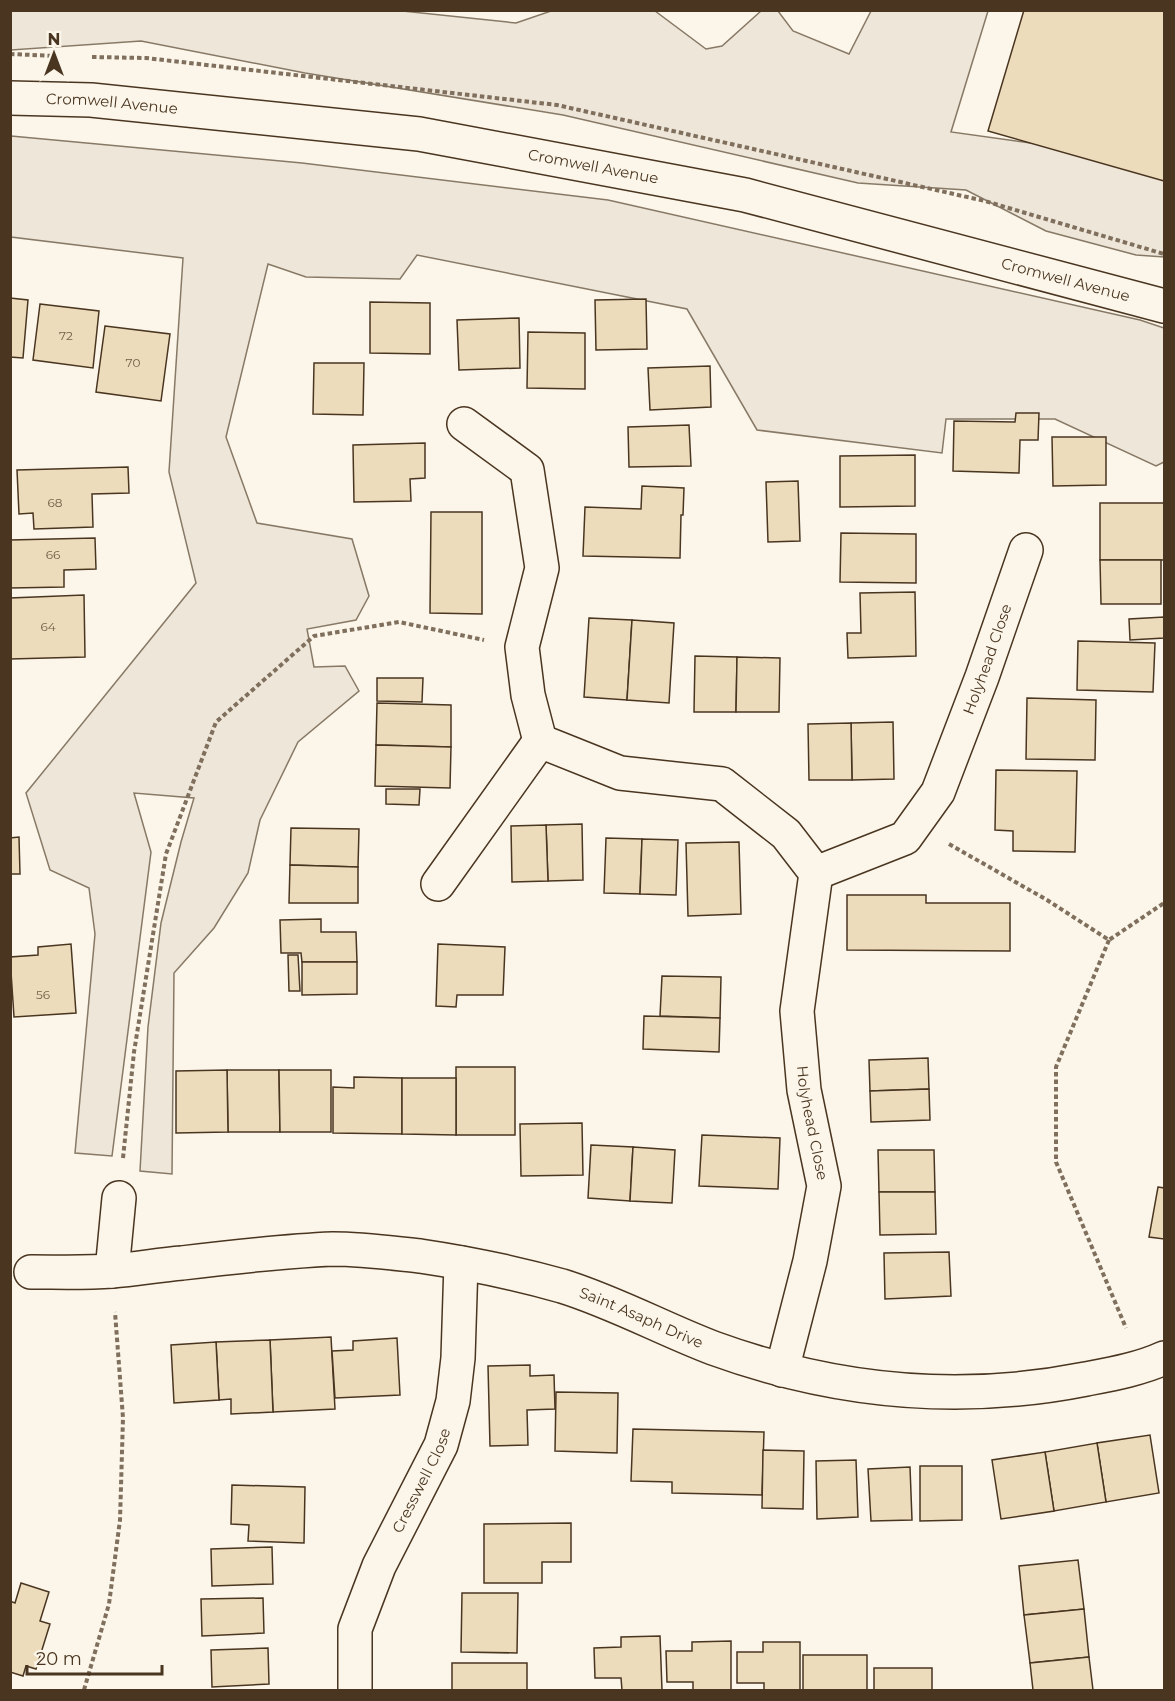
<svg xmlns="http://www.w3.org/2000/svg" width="1175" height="1701" font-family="Montserrat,sans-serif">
  <rect width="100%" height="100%" fill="#fbf6e9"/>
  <g fill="#ede6d9" stroke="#887966" stroke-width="1.5">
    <path d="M11,10h382l123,13 35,-12h104l51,38 16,-3 39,-35h17l15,20 56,23 22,-43h117l-37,121 123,17 90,30v78l-28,-2 -90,-24 -80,-41 -108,-7 -295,-68 -258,-42 -164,-32 -130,9z"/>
    <path d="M11,136l291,27 306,37 532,120 24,8v134l-8,4 -101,-47h-109l-4,34 -185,-23 -70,-121 -270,-54 -17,24 -94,-2 -38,-13 -42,173 31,86 95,16 17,57 -13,24 -49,9 7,38 31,-1 14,25 -61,51 -38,78 -12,53 -34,55 -40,45 -2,201 -32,-3 8,-144 13,-104 20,-81 13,-44 -60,-5 17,59 -39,304 -37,-3 20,-219 -6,-46 -39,-18 -24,-77 170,-210 -27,-111 14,-214 -172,-21z"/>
  </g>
  <g fill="#ecdcbc" stroke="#4a3520" stroke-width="1.5">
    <path d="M1024,10h140v171l-176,-50z"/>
    <path d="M10,298l18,2 -5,58 -13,-1z"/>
    <path d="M646,299l1,50 -51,1 -1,-50z"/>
    <path d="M370,302l60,1v51l-60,-1z"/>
    <path d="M40,304l59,7 -6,57 -60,-8z"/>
    <path d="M519,318l1,50 -61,2 -2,-50z"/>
    <path d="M105,326l65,8 -9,67 -65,-9z"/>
    <path d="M528,332l57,1v56l-58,-1z"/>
    <path d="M314,363h50l-1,52 -50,-1z"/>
    <path d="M710,366l1,41 -61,3 -2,-42z"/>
    <path d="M1016,413h23l-1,27h-18l-1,33 -66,-2 1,-50 61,1z"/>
    <path d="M689,425l2,41 -62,1 -1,-40z"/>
    <path d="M1052,437h54v48l-53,1z"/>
    <path d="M425,443v35l-15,1 1,22 -57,1 -1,-57z"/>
    <path d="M915,455v51l-75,1v-51z"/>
    <path d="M128,467l1,26 -37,1 1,33 -59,2 -1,-16 -14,1 -2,-44z"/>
    <path d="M798,481l2,60 -32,1 -2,-60z"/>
    <path d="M642,486l42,2 -1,27h-2l-1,43 -97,-2 2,-49 56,2z"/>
    <rect x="1100" y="503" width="64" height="57"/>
    <path d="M431,512h51v102l-52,-1z"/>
    <path d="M841,533l75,1v49l-76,-1z"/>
    <path d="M95,538l1,31 -32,1v17l-54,1v-48z"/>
    <path d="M1100,560h61v44h-60z"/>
    <path d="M915,592l1,64 -68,2 -1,-25h14l-1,-40z"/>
    <path d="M84,595l1,62 -75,2v-61z"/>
    <path d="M1164,617v21l-34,2 -1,-21z"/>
    <path d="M589,618l43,2 -5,80 -43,-3z"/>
    <path d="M632,620l42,3 -5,80 -42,-3z"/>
    <path d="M1078,641l77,2 -2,49 -76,-2z"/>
    <path d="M695,656l42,1 -1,55h-42z"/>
    <path d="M737,657l43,1 -1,54h-43z"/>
    <path d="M377,678h46l-1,24 -45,-1z"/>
    <path d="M1027,698l69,2 -1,60 -69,-1z"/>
    <path d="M377,703l74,2v42l-75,-2z"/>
    <path d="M893,722l1,57 -42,1 -1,-57z"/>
    <path d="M851,723l1,57h-43l-1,-56z"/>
    <path d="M376,745l75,2 -1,41 -75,-2z"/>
    <path d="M996,770l81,1 -2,81 -62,-1v-20l-18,-1z"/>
    <path d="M386,789h34l-1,16 -33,-1z"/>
    <path d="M582,824l1,56 -35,1 -2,-56z"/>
    <path d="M546,825l2,56 -36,1 -1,-56z"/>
    <path d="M291,828l68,1 -1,38 -68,-2z"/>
    <path d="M19,837l1,37h-10v-36z"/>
    <path d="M606,838l36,1 -2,55 -36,-1z"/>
    <path d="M642,839l36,1 -2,55 -36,-1z"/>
    <path d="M739,842l2,72 -53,2 -2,-73z"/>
    <path d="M290,865l68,2v36h-69z"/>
    <path d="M847,895h79v8h84v48l-163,-1z"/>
    <path d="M321,919v13h35l1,30h-55l-1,-9h-20l-1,-33z"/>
    <path d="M71,944l5,69 -62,4 -4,-60 28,-2v-8z"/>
    <path d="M438,944l67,3 -2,48h-46l-1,12 -20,-1z"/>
    <path d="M288,955h10l2,36h-11z"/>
    <path d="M302,962h55v32l-55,1z"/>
    <path d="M662,976l59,1 -1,41 -60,-2z"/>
    <path d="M644,1016l76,2 -1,34 -76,-3z"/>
    <path d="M928,1058l1,31 -59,2 -1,-31z"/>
    <rect x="456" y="1067" width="59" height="68"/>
    <path d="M227,1070h52l1,62h-52z"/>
    <path d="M227,1070l1,62 -52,1v-62z"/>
    <path d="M279,1070h52v62h-51z"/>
    <path d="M354,1077l48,1v56l-69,-1v-46l21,1z"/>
    <path d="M402,1078h54v57l-54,-1z"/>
    <path d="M929,1089l1,31 -59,2 -1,-31z"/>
    <path d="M582,1123l1,52 -62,1 -1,-52z"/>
    <path d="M702,1135l78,3 -2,51 -79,-3z"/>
    <path d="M591,1145l42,2 -3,54 -42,-3z"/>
    <path d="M633,1147l42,3 -3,53 -42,-2z"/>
    <path d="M878,1150h56l1,42h-56z"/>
    <path d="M1158,1187l6,1v51l-15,-2z"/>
    <path d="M879,1192h56l1,42 -56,1z"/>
    <path d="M949,1252l2,44 -66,3 -1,-46z"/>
    <path d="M331,1337l4,72 -62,3 -3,-72z"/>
    <path d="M397,1338l3,57 -65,3 -3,-47 21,-1v-9z"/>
    <path d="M270,1340l3,72 -42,2v-15l-12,1 -3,-58z"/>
    <path d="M216,1342l3,58 -45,3 -3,-58z"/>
    <path d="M530,1365v11l24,-1 1,34 -28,1 1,35 -38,1 -2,-80z"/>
    <path d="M556,1392l62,1 -1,60 -62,-2z"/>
    <path d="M633,1429l131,3 -2,63 -90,-2v-11l-41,-1z"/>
    <path d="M1150,1435l9,58 -53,9 -9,-59z"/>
    <path d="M1097,1443l9,59 -52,9 -9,-59z"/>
    <path d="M763,1450l41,1 -1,58 -41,-1z"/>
    <path d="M1045,1452l9,59 -53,8 -9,-59z"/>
    <path d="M856,1460l2,57 -41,2 -1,-58z"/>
    <path d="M920,1466h42v54l-42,1z"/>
    <path d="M910,1467l2,53 -41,1 -3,-52z"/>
    <path d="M232,1485l73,2 -1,56 -56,-2 1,-16 -18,-1z"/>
    <path d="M571,1523v39h-29v21h-58v-59z"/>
    <path d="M272,1547l1,37 -61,2 -1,-37z"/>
    <path d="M1078,1560l6,49 -60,6 -5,-49z"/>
    <path d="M21,1583l28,9 -9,29 10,3 -14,45 -10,-3 -3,10 -13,-4v-71l5,2z"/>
    <path d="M462,1593h56l-1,60 -56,-1z"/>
    <path d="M263,1598l1,35 -62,3 -1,-37z"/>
    <path d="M1084,1609l5,48 -59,6 -6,-48z"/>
    <path d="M660,1636l2,54h-40l-1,-12h-26l-1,-30 27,-1v-10z"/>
    <path d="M731,1641v49h-38v-8h-26l-1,-31h26v-9z"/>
    <path d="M763,1642h37v48h-36v-7h-27v-31h26z"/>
    <path d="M268,1648l1,36 -57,3 -1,-37z"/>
    <rect x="803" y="1655" width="64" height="35"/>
    <path d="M1089,1657l4,33h-60l-3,-27z"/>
    <rect x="452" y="1663" width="75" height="27"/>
    <rect x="874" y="1668" width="58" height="22"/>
  </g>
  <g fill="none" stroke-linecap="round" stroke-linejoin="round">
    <defs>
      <g id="minor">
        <path id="s1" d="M464,424l63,46 15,98 -20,79 6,48 12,46 80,32 102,11 64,50 30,39 -19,138 7,79 20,96 -14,75 -28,109"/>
        <path id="s2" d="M816,873l89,-35 33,-46 44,-115 44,-127"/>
        <path d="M438,884l102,-143"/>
        <path d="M112,1271l7,-73"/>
        <path id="s3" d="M31,1272c27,0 54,1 81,-1 24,-2 47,-6 70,-8 50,-6 100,-12 151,-14 29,0 58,4 87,7 47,7 96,17 142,30 52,16 101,43 151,62 121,44 247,56 373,31 26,-5 54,-10 78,-21"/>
        <path id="s4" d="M355,1690v-61l24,-63 62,-121 12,-44 5,-43 3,-95"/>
      </g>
      <g id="major">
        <path id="s5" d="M10,98l81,2 328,34 326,61 419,111"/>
      </g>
    </defs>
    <use href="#minor" stroke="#4a3520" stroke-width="36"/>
    <use href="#major" stroke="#4a3520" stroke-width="36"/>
    <g stroke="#7f6f5c" stroke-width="4" stroke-dasharray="4.5 3" stroke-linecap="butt">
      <path d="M10,54l45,2"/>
      <path d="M92,57l54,1 411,47 428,96 179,53"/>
      <path d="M949,844l98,56 62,40 55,-37"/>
      <path d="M1109,940l-53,127v95l70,166"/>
      <path d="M123,1158l11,-106 32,-198 50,-132 98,-86 85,-14 85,18"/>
      <path d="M84,1690l25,-86 11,-84 3,-102 -8,-106"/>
    </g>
    <use href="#minor" stroke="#fbf6e9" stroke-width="33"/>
    <use href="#major" stroke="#fbf6e9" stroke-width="33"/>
  </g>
  <g text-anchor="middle" stroke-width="4.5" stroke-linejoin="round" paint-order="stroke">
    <g font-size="12" fill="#725f47">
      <text x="66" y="340">72</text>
      <text x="133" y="367">70</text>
      <text x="55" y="507">68</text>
      <text x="53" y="559">66</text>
      <text x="48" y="631">64</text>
      <text x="43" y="999">56</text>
    </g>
    <g font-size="15" fill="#4a3520" stroke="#fbf6e9">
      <text dy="5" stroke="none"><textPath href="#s5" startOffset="102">Cromwell Avenue</textPath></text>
      <text dy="5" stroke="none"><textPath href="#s5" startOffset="588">Cromwell Avenue</textPath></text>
      <text dy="5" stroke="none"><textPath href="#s5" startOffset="1074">Cromwell Avenue</textPath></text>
      <text dy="5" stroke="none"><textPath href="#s2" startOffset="294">Holyhead Close</textPath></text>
      <text dy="5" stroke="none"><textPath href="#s1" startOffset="926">Holyhead Close</textPath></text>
      <text dy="5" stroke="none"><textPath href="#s3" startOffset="621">Saint Asaph Drive</textPath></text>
      <text dy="5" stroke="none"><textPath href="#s4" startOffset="224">Cresswell Close</textPath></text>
    </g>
  </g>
  <rect width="1175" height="1701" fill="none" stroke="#4a3520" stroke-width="24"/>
  <g transform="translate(54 54)" stroke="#fbf6e9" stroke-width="4.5" paint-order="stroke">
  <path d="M0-4.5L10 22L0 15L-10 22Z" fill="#4a3520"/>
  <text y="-9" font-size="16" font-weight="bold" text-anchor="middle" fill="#4a3520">N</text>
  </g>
  <path d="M27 1665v9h135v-9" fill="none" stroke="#4a3520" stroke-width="3"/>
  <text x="36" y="1665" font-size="18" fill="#4a3520" stroke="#fbf6e9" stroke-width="4.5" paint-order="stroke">20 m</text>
</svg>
